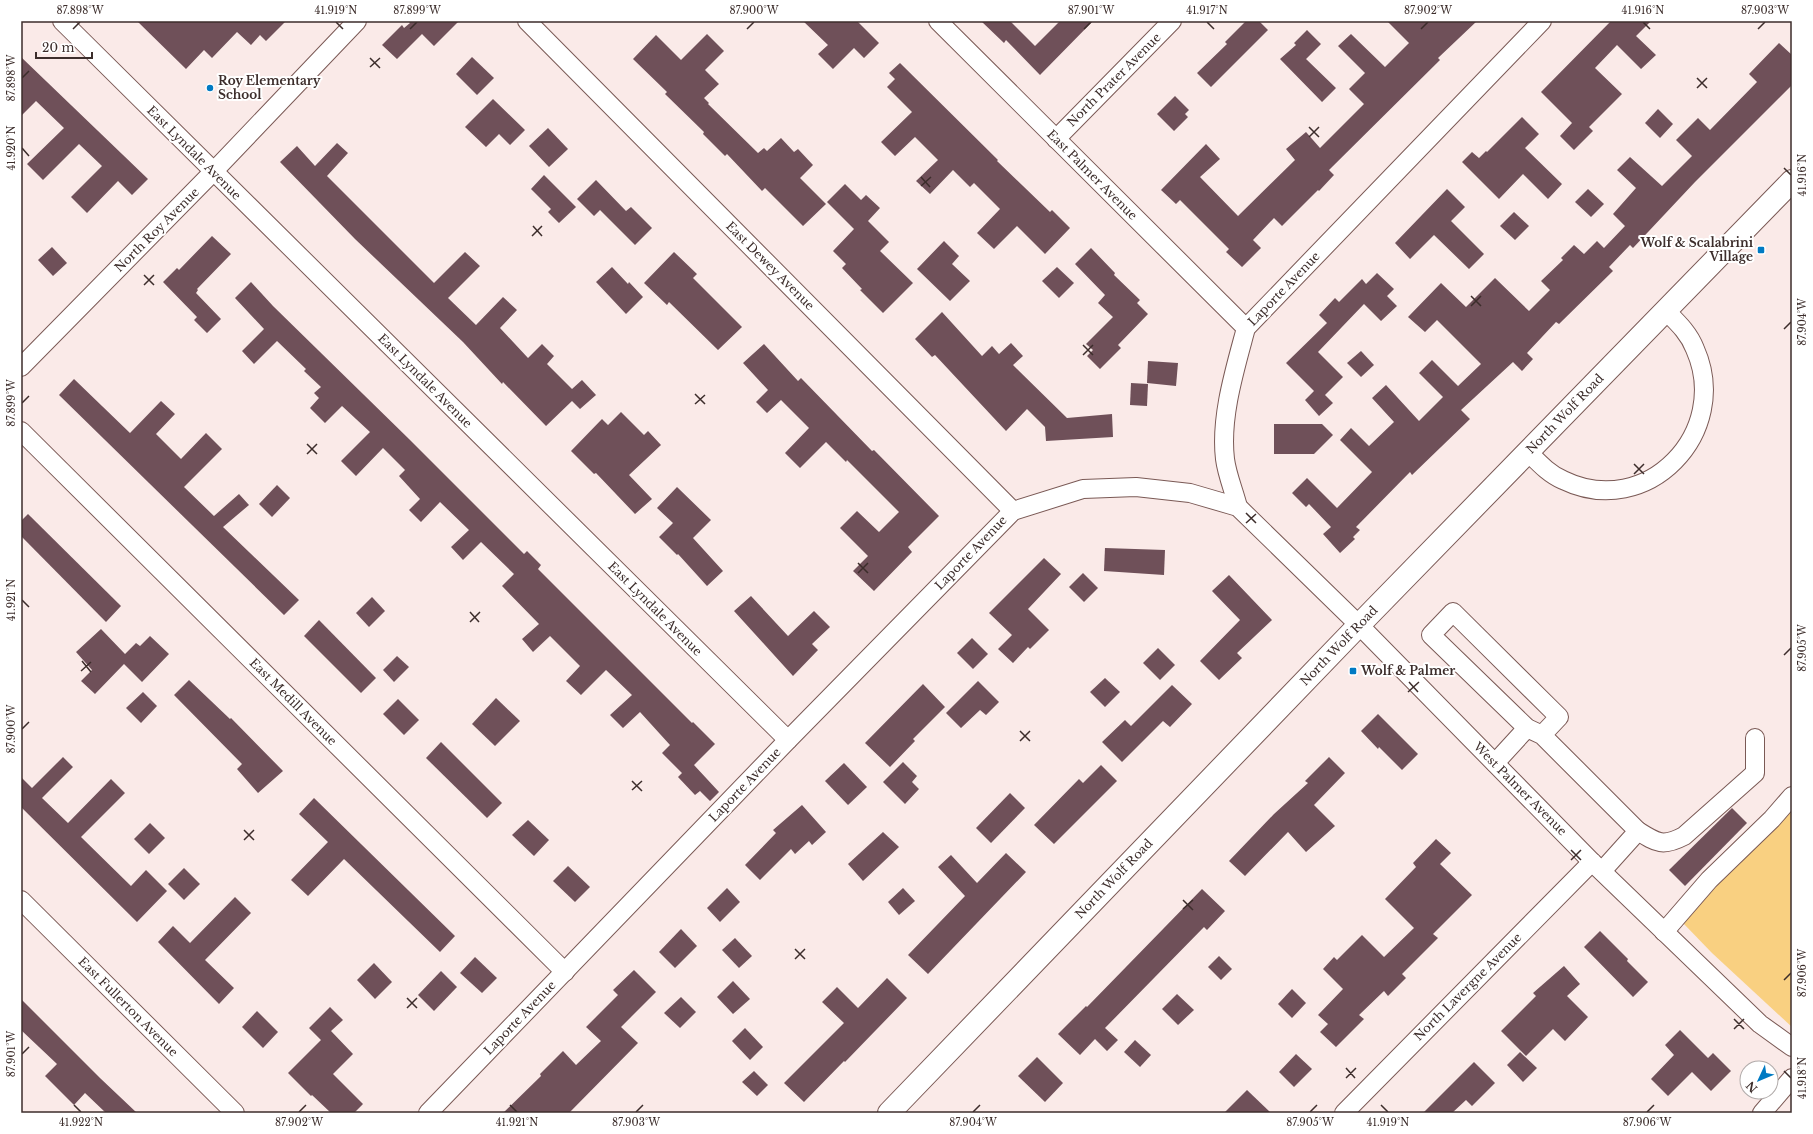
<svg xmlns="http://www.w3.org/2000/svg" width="1813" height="1134" font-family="'Libre Baskerville',serif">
  <rect width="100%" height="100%" fill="#faeae8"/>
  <path fill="#f9d081" d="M1792,803v224l-80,-74 -29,-30z"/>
  <g fill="#6f5059">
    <path d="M137,21h149l-20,20 -6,-6 -9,10 -14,-13 -25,26 -8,-8 -18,19z"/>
    <path d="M408,21h51l-25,25 -12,-12 -25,25 -15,-14 20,-20 2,3 6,-5z"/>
    <path d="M803,21h54l22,22 -15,15 -10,-10 -21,21 -15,-15 10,-9z"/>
    <path d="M981,21h29l25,25 25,-25h33l-53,54 -34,-35 -2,3z"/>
    <path d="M1246,21h13l9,9 -57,57 -14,-14 30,-29 -2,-2z"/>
    <path d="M1387,21h90l-39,37 2,2 -111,110 5,5 -15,16 -1,-1 -36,36 -8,-8 -21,22 8,8 -19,19 -16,-15 3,-3 -49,-49 -4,4 -15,-14 45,-46 14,15 -20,18 38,39 57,-56 -9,-11 20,-17 14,16 44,-44 -15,-15 16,-16 -27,-27 13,-12 34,33 24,-24z"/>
    <path d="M1611,21h40l-15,15 20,19 -15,14 -24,-24 -22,23 27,26 -33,33 4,4 -19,19 -14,-14 12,-13 -31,-31z"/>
    <path d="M1307,30l14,14 -15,15 30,29 -14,14 -42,-43 16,-14 -2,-2z"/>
    <path d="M707,34l17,17 -19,19 14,14 -15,14 5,5 -1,1 50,49 6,-5 3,3 14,-13 13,14 4,-3 15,16 -13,13 26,26 -23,22 -38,-38 -3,3 -35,-37 -2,2 -22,-22 1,-2 -39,-38 2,-2 -34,-33 23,-24 25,25z"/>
    <path d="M1779,43l13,12v30l-97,97 -62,66 -3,-3 -21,22 4,4 -54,53 -3,-2 -29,31 6,6 -11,12 -9,-9 -52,48 9,9 -58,56 -2,-3 -54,55 4,3 -7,7 2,2 -15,14 -17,-19 8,-7 -22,-23 -3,3 -14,-14 15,-15 30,30 35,-36 -32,-32 11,-12 18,18 25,-24 -22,-24 14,-13 33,36 24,-24 -24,-24 13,-13 26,26 23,-22 -44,-44 -12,12 -17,-15 33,-34 25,24 29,-29 34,33 21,-21 -9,-9 22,-21 -2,-2 13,-13 10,9 13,-13 7,7 21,-22 -12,-12 23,-26 -19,-18 13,-13 32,29 30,-30 -16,-16 22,-22 12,12 47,-48 -8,-8z"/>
    <path d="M21,57l127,122 -16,16 -14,-14 -31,32 -16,-16 31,-31 -23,-22 -36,36 -16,-16 37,-36 -28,-27 -15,15z"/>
    <path d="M472,57l22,21 -17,17 -21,-21z"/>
    <path d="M900,63l98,97 -1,1 53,51 2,-2 18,18 -25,26 -28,-28 -23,23 -17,-16 23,-24 -26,-26 -4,4 -17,-17 -23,24 -14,-13 22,-21 -23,-23 -20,19 -14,-14 31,-30 -25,-25 8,-8 -6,-6z"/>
    <path d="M1175,96l14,14 -4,4 3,3 -14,14 -17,-17z"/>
    <path d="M493,99l32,31 -15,15 -11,-11 -13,13 -21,-20z"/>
    <path d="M1658,109l15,15 -13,14 -15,-15z"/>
    <path d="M1522,117l17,17 -14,14 37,36 -14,15 -25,-25 -24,25 -37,-37 10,-10 7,6 7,-7 1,1z"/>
    <path d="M548,128l20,21 -19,18 -20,-21z"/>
    <path d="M337,143l11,10 -21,23 107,107 31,-31 15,14 -32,32 28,27 27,-28 14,13 -17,18 28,30 14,-14 12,12 -7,8 25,25 10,-9 14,15 -16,14 -8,-8 -26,25 -43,-44 -1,2 -39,-42 -108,-103 -75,-77 17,-16 18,20z"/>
    <path d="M544,175l32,32 -17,16 -11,-11 3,-3 -20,-20z"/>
    <path d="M596,180l30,31 5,-4 21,21 -17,17 -35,-35 -6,6 -17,-17z"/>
    <path d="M845,184l16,16 5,-5 14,13 -12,13 21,21 -9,9 33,32 -30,30 -23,-23 2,-1 -20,-21 4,-4 -13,-13 21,-22 -27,-27z"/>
    <path d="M1447,189l18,18 -14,14 33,33 -15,15 -35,-34 -24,24 -15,-16z"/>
    <path d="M1588,189l16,15 -13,13 -16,-15z"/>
    <path d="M1514,212l15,14 -14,14 -15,-14z"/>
    <path d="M212,236l19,18 -34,35 1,1 -2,3 25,26 -14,14 -13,-13 3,-3 -34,-35 14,-14 2,2z"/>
    <path d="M944,241l15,15 -7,8 18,17 -20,20 -33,-32z"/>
    <path d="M52,247l15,16 -14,13 -15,-16z"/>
    <path d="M1091,248l24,25 -1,2 26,25 -3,3 11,11 -30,31 3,3 -21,21 -13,-13 6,-6 -7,-6 27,-27 -15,-14 7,-8 -30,-31z"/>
    <path d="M674,252l23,22 -4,4 49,49 -24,23 -49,-48 -2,3 -23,-22z"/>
    <path d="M612,267l16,17 1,-2 14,15 -17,17 -30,-32z"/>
    <path d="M1057,267l17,16 -15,15 -17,-17z"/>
    <path d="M1377,273l17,16 -7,7 10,10 -16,15 -17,-17 -46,48 25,25 -18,18 8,8 -14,13 -14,-16 9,-9 -28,-28 41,-40 -8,-8 16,-17 4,4 23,-23 4,5z"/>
    <path d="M251,282l22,24 136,133 115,115 3,-3 14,14 -3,4 154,154 1,-1 22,22 -21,21 25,27 -9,9 -10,-10 -5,4 -17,-18 4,-4 -20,-20 8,-8 -30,-33 -17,16 -13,-13 22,-20 -26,-25 -25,25 -15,-14 14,-15 -30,-30 -17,16 -11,-13 17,-15 -37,-38 12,-12 -33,-32 -18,18 -12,-13 18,-17 -29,-28 -19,20 -12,-12 11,-11 -21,-23 6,-6 -22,-22 -27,28 -15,-15 29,-29 -28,-26 -17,17 -15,-15 9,-10 -5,-5 7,-6 -17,-16 2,-2 -29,-28 -23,23 -12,-13 22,-22 -29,-31z"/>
    <path d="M942,312l40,44 10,-10 7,8 12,-11 12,13 -10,9 54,53 45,-4 1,23 -67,4 -1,-14 -18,-18 -21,22 -71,-76 -3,2 -17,-18z"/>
    <path d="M764,344l34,37 3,-3 71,73 2,-1 65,66 -31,31 4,5 -38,39 -21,-20 15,-15 -28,-28 17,-17 22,21 20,-20 -52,-52 -1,2 -20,-20 -26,26 -15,-15 24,-25 -28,-28 -14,13 -11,-11 12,-12 -25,-27z"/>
    <path d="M1361,351l13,14 -13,12 -14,-14z"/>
    <path d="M1148,361l30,2 -2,23 -29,-3z"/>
    <path d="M74,379l56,54 31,-32 14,13 -19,20 25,25 25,-26 16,16 -38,38 30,29 25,-22 10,11 -26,22 76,73 -15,15 -225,-220z"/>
    <path d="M1131,383l17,1 -1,22 -17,-1z"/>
    <path d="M621,412l23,23 4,-4 13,14 -32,30 23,24 -17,15 -39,-41 -2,1 -23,-23 31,-32 6,6z"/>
    <path d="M1274,424h48l11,11 -19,19h-40z"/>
    <path d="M277,485l13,13 -18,19 -13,-13z"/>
    <path d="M677,487l34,33 -18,18 30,33 -16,15 -29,-32 -1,1 -18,-18 14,-14 -16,-15z"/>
    <path d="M28,514l93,92 -15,16 -85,-86v-15z"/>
    <path d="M1105,548l60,2 -1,25 -60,-4z"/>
    <path d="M1044,558l17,16 -33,35 21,21 -19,19 -2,-2 -15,16 -15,-14 14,-14 -23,-22z"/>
    <path d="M1083,573l15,15 -14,14 -15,-15z"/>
    <path d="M1229,575l43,45 -35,33 5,5 -23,22 -19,-19 40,-41 -28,-29z"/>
    <path d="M751,596l37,40 26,-25 16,16 -18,17 6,6 -25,26 -59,-65z"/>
    <path d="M372,597l13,14 -16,16 -13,-14z"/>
    <path d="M319,620l57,58 -15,15 -57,-57z"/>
    <path d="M101,629l24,25 11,-11 4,3 10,-10 19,18 -27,28 -18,-18 -29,30 -14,-13 11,-11 -16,-18z"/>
    <path d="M972,638l16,16 -15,15 -16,-16z"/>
    <path d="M1158,648l17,17 -15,15 -17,-17z"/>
    <path d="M397,656l12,11 -15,15 -11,-12z"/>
    <path d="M1105,678l15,14 -15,15 -15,-15z"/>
    <path d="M189,680l41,39 1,-1 52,53 -25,22 -21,-24 5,-5 -68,-69z"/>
    <path d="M978,681l21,21 -13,13 -6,-5 -19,18 -15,-15z"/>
    <path d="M923,684l22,23 -32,32 2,2 -25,26 -25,-24z"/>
    <path d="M1172,685l20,19 -22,23 -7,-6 -41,41 -20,-20 23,-22 6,6z"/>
    <path d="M143,692l14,14 -16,17 -15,-15z"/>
    <path d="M496,698l24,23 -25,25 -23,-22z"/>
    <path d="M398,699l21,21 -15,15 -21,-21z"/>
    <path d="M1378,714l40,40 -16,16 -23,-23 -1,2 -17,-18z"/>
    <path d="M441,742l61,61 -15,15 -61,-60z"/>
    <path d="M63,757l10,10 -31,31 26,25 43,-44 14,14 -44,44 50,49 15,-16 21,21 -30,31 -116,-115v-30l11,11z"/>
    <path d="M1329,757l16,16 -31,32 21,21 -29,26 -18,-20 -43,44 -16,-15 45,-47 34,-31 -3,-2z"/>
    <path d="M903,762l14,14 -5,6 7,7 -14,15 -22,-22z"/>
    <path d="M844,763l23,24 -19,18 -23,-24z"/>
    <path d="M1101,765l16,16 -63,63 -20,-19 45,-46 4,4z"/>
    <path d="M1010,793l15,15 -34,35 -15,-15z"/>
    <path d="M314,798l141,138 -15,16 -96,-93 -36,37 -17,-16 37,-38 -29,-28z"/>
    <path d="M802,805l24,27 -14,13 -3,-4 -14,13 -4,-5 -31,31 -15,-15 31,-32 -3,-3z"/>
    <path d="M1732,808l15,15 -62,63 -16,-16z"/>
    <path d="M528,820l21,20 -15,16 -22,-21z"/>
    <path d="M150,823l15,15 -16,16 -15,-15z"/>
    <path d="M883,832l16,15 -36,34 -15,-17z"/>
    <path d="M1436,839l15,14 -11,11 32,31 -39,39 5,4 -36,36 4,4 -18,18 -4,-5 -25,24 5,4 -28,28 -16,-15 8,-8 -10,-9 25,-26 -20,-20 11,-12 3,3 25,-25 22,22 30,-29 -29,-29 31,-32 -3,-4z"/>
    <path d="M1006,853l20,19 -98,102 -20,-19 57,-59 -27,-29 13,-12 26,28z"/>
    <path d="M568,866l22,21 -15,15 -22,-21z"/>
    <path d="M184,868l16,16 -16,16 -16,-16z"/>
    <path d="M727,888l13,14 -20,20 -13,-14z"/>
    <path d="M903,888l12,13 -16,14 -11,-13z"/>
    <path d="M1202,889l23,22 -18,19 -3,-3 -99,101 13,12 -11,11 -12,-12 -15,16 -22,-21 28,-28 1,1z"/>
    <path d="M235,897l16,16 -46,47 29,28 -15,16 -61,-62 15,-16 17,17z"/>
    <path d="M681,929l16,17 -22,22 -16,-16z"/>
    <path d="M1600,931l28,28 -1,2 21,21 -15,15 -49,-50z"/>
    <path d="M735,938l17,18 -13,12 -17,-18z"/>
    <path d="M1219,956l13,13 -11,11 -13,-13z"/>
    <path d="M475,957l22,21 -15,15 -22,-20z"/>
    <path d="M374,963l18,19 -17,17 -18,-19z"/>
    <path d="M1564,966l16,18 -13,12 21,21 -23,24 -12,-12 -27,27 -25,-25 35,-35 -3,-3z"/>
    <path d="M634,970l22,22 -35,35 17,16 -69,70h-66l38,-37 -1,-2 23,-23 13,14 25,-24 -15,-14 32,-32 -5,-5z"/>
    <path d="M441,971l16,16 -23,24 -16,-16z"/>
    <path d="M887,978l20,20 -62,64 -1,-1 -40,41 -20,-19 60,-60 -22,-21 15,-15 21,21z"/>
    <path d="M733,981l17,18 -17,15 -16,-17z"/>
    <path d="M1292,989l14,14 -14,15 -14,-14z"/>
    <path d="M1177,994l17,16 -16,15 -16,-16z"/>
    <path d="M681,997l15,15 -16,16 -16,-15z"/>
    <path d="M21,999l79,79 37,35h-31l-21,-20 -11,12 -29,-29 12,-12 -36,-34z"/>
    <path d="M330,1007l13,13 -12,11 22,23 -20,20 30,30 -9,9h-23l-19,-18 -1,1 -23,-23 33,-33 -12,-12z"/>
    <path d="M257,1011l21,21 -15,16 -21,-21z"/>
    <path d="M745,1028l18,19 -13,13 -18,-19z"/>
    <path d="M1680,1030l28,28 5,-5 18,18 -20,20 -19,-19 -24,24 -17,-17 23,-24 -9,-10z"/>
    <path d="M1135,1040l16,15 -11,12 -16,-15z"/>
    <path d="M1520,1052l17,16 -14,14 -16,-17z"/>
    <path d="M1296,1054l16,15 -18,18 -15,-15z"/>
    <path d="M1037,1057l26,26 -18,19 -27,-26z"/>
    <path d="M1474,1062l21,21 -23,23 -6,-6 -14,13h-29z"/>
    <path d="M754,1071l14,14 -11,11 -15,-14z"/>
    <path d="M1247,1090l24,23h-47z"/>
  </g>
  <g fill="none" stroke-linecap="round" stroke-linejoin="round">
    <defs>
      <g id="minor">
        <path d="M62,21l726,719"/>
        <path d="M527,21l486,490"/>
        <path d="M938,21l308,307"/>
        <path d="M1056,139l116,-118"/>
        <path d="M21,367l192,-195 144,-151"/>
        <path d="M21,431l544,541"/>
        <path d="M1528,452c11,11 21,22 35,28 84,41 169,-48 132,-131 -6,-16 -18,-27 -29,-38"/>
        <path d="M1238,507c-4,-16 -11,-32 -13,-48 -5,-42 10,-90 21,-131l296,-307"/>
        <path d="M1542,735l17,-18 -106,-105 -22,23 96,93 15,7 96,96 -36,40"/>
        <path d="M1495,763l32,-35"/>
        <path d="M1638,831c19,12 25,16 46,5l71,-63v-35"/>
        <path d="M21,900l214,213"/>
        <path d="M1664,932l45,-52 63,-61 20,-23"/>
        <path d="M428,1113l360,-373 225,-229 70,-22 53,-2 54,6 48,14 121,118 233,237 168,162 32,23"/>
        <path d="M1344,1113l248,-251"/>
        <path d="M1762,1113l30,-35"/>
      </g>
      <path id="major" d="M889,1113l470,-488 433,-444"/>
    </defs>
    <use href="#minor" stroke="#7a5955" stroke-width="20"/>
    <use href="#major" stroke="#7a5955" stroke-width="24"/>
    <use href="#minor" stroke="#fff" stroke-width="18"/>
    <use href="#major" stroke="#fff" stroke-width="22"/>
  </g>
  <path fill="none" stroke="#3c2d2b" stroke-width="1.5" d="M336,22l7,7M1207,22l7,7M1643,22l7,7M73,29l7,-7M410,29l7,-7M747,29l7,-7M1084,29l7,-7M1421,29l7,-7M1758,29l7,-7M370,58l10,10M370,67l10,-9M22,78l7,-7M1697,78l10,10M1697,88l10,-10M1309,127l10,10M1309,137l10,-10M22,148l7,8M1784,168l7,7M921,177l9,10M921,186l10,-9M533,226l9,10M532,236l10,-10M144,275l10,10M144,285l10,-10M1471,296l10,10M1471,306l10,-10M1784,329l7,-7M1083,345l10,10M1083,355l10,-10M695,394l10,10M22,403l7,-7M695,404l10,-9M307,444l10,10M307,454l10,-10M1634,464l10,10M1634,474l10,-10M1246,513l10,10M1246,523l10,-9M858,563l10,10M858,573l10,-10M22,600l7,7M470,612l9,10M470,622l10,-10M1784,655l7,-7M82,661l9,11M81,671l10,-9M1409,682l9,10M1408,692l11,-10M22,729l7,-7M1020,731l10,10M1020,741l10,-10M632,781l10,10M632,790l10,-9M244,830l10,10M244,840l10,-10M1571,850l10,10M1571,860l10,-10M1183,900l10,10M1183,909l10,-9M795,949l10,10M795,959l10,-10M1784,980l7,-7M407,998l10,10M407,1008l10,-10M1734,1019l10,10M1734,1029l10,-10M22,1054l7,-7M1346,1068l9,10M1784,1071l7,7M1346,1078l10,-10M74,1105l7,7M510,1105l7,7M1381,1105l7,7M299,1112l7,-7M636,1112l7,-7M973,1112l7,-7M1310,1112l7,-7M1647,1112l7,-7"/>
  <g fill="#007ac3" stroke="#fff" stroke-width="1.5">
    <circle cx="210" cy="88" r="4"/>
    <rect x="1757" y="246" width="8" height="8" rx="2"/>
    <rect x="1349" y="667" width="8" height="8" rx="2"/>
  </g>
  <g text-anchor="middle" stroke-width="4" stroke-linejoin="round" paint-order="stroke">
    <g font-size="12" fill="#3c2d2b" stroke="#fff">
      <text transform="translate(1114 80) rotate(-45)" y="4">North Prater Avenue</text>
      <text transform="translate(194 153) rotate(45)" y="4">East Lyndale Avenue</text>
      <text transform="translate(1092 175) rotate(45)" y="4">East Palmer Avenue</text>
      <text transform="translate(157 230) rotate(-45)" y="4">North Roy Avenue</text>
      <text transform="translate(770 266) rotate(45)" y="4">East Dewey Avenue</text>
      <text transform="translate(1284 289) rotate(-46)" y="4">Laporte Avenue</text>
      <text transform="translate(425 381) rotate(45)" y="4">East Lyndale Avenue</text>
      <text transform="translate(1565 414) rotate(-46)" y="4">North Wolf Road</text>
      <text transform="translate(971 553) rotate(-46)" y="4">Laporte Avenue</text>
      <text transform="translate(655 609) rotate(45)" y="4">East Lyndale Avenue</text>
      <text transform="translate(1339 646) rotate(-46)" y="4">North Wolf Road</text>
      <text transform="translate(293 702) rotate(45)" y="4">East Medill Avenue</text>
      <text transform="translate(745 785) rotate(-46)" y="4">Laporte Avenue</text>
      <text transform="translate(1520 789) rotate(45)" y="4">West Palmer Avenue</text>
      <text transform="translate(1114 879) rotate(-46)" y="4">North Wolf Road</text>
      <text transform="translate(1468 987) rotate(-45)" y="4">North Lavergne Avenue</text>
      <text transform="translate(128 1007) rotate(45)" y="4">East Fullerton Avenue</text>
      <text transform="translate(520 1018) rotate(-46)" y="4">Laporte Avenue</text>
    </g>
    <g font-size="12" font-weight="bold" fill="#3c2d2b" stroke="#fff" text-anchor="start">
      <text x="218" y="85">Roy Elementary<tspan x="218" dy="14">School</tspan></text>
      <text x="1753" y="247" text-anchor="end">Wolf &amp; Scalabrini<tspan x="1753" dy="14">Village</tspan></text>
      <text x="1361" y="675">Wolf &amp; Palmer</text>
    </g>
  </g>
  <rect width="1813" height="1134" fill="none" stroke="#ffffff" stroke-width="44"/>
  <g transform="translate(1759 1080) rotate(226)"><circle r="19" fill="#ffffff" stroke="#b1abaa"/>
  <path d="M0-3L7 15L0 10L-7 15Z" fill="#007ac3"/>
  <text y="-6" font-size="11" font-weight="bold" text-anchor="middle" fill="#3c2d2b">N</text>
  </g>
  <path d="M36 52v6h56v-6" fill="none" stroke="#3c2d2b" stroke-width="2"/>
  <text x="42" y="52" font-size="12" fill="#3c2d2b" stroke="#ffffff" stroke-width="3" paint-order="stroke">20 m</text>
  <rect x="22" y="22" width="1769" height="1090" fill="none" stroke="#3c2d2b" stroke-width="1.5"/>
  <g font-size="10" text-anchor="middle" fill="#3c2d2b">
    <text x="80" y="14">87.898°W</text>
    <text x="336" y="14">41.919°N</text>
    <text x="417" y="14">87.899°W</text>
    <text x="754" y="14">87.900°W</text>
    <text x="1091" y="14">87.901°W</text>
    <text x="1207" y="14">41.917°N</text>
    <text x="1428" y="14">87.902°W</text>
    <text x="1643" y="14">41.916°N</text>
    <text x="1765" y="14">87.903°W</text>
    <text transform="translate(11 78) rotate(-90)" y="4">87.898°W</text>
    <text transform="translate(11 148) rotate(-90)" y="4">41.920°N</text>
    <text transform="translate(1802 175) rotate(-90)" y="4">41.916°N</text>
    <text transform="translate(1802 322) rotate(-90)" y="4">87.904°W</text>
    <text transform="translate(11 403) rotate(-90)" y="4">87.899°W</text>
    <text transform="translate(11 600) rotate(-90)" y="4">41.921°N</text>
    <text transform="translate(1802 648) rotate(-90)" y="4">87.905°W</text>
    <text transform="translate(11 729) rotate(-90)" y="4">87.900°W</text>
    <text transform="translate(1802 973) rotate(-90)" y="4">87.906°W</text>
    <text transform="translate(11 1054) rotate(-90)" y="4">87.901°W</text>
    <text transform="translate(1802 1078) rotate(-90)" y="4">41.918°N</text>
    <text x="81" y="1126">41.922°N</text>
    <text x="299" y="1126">87.902°W</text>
    <text x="517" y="1126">41.921°N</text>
    <text x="636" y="1126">87.903°W</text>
    <text x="973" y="1126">87.904°W</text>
    <text x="1310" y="1126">87.905°W</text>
    <text x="1388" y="1126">41.919°N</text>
    <text x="1647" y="1126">87.906°W</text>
  </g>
</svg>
